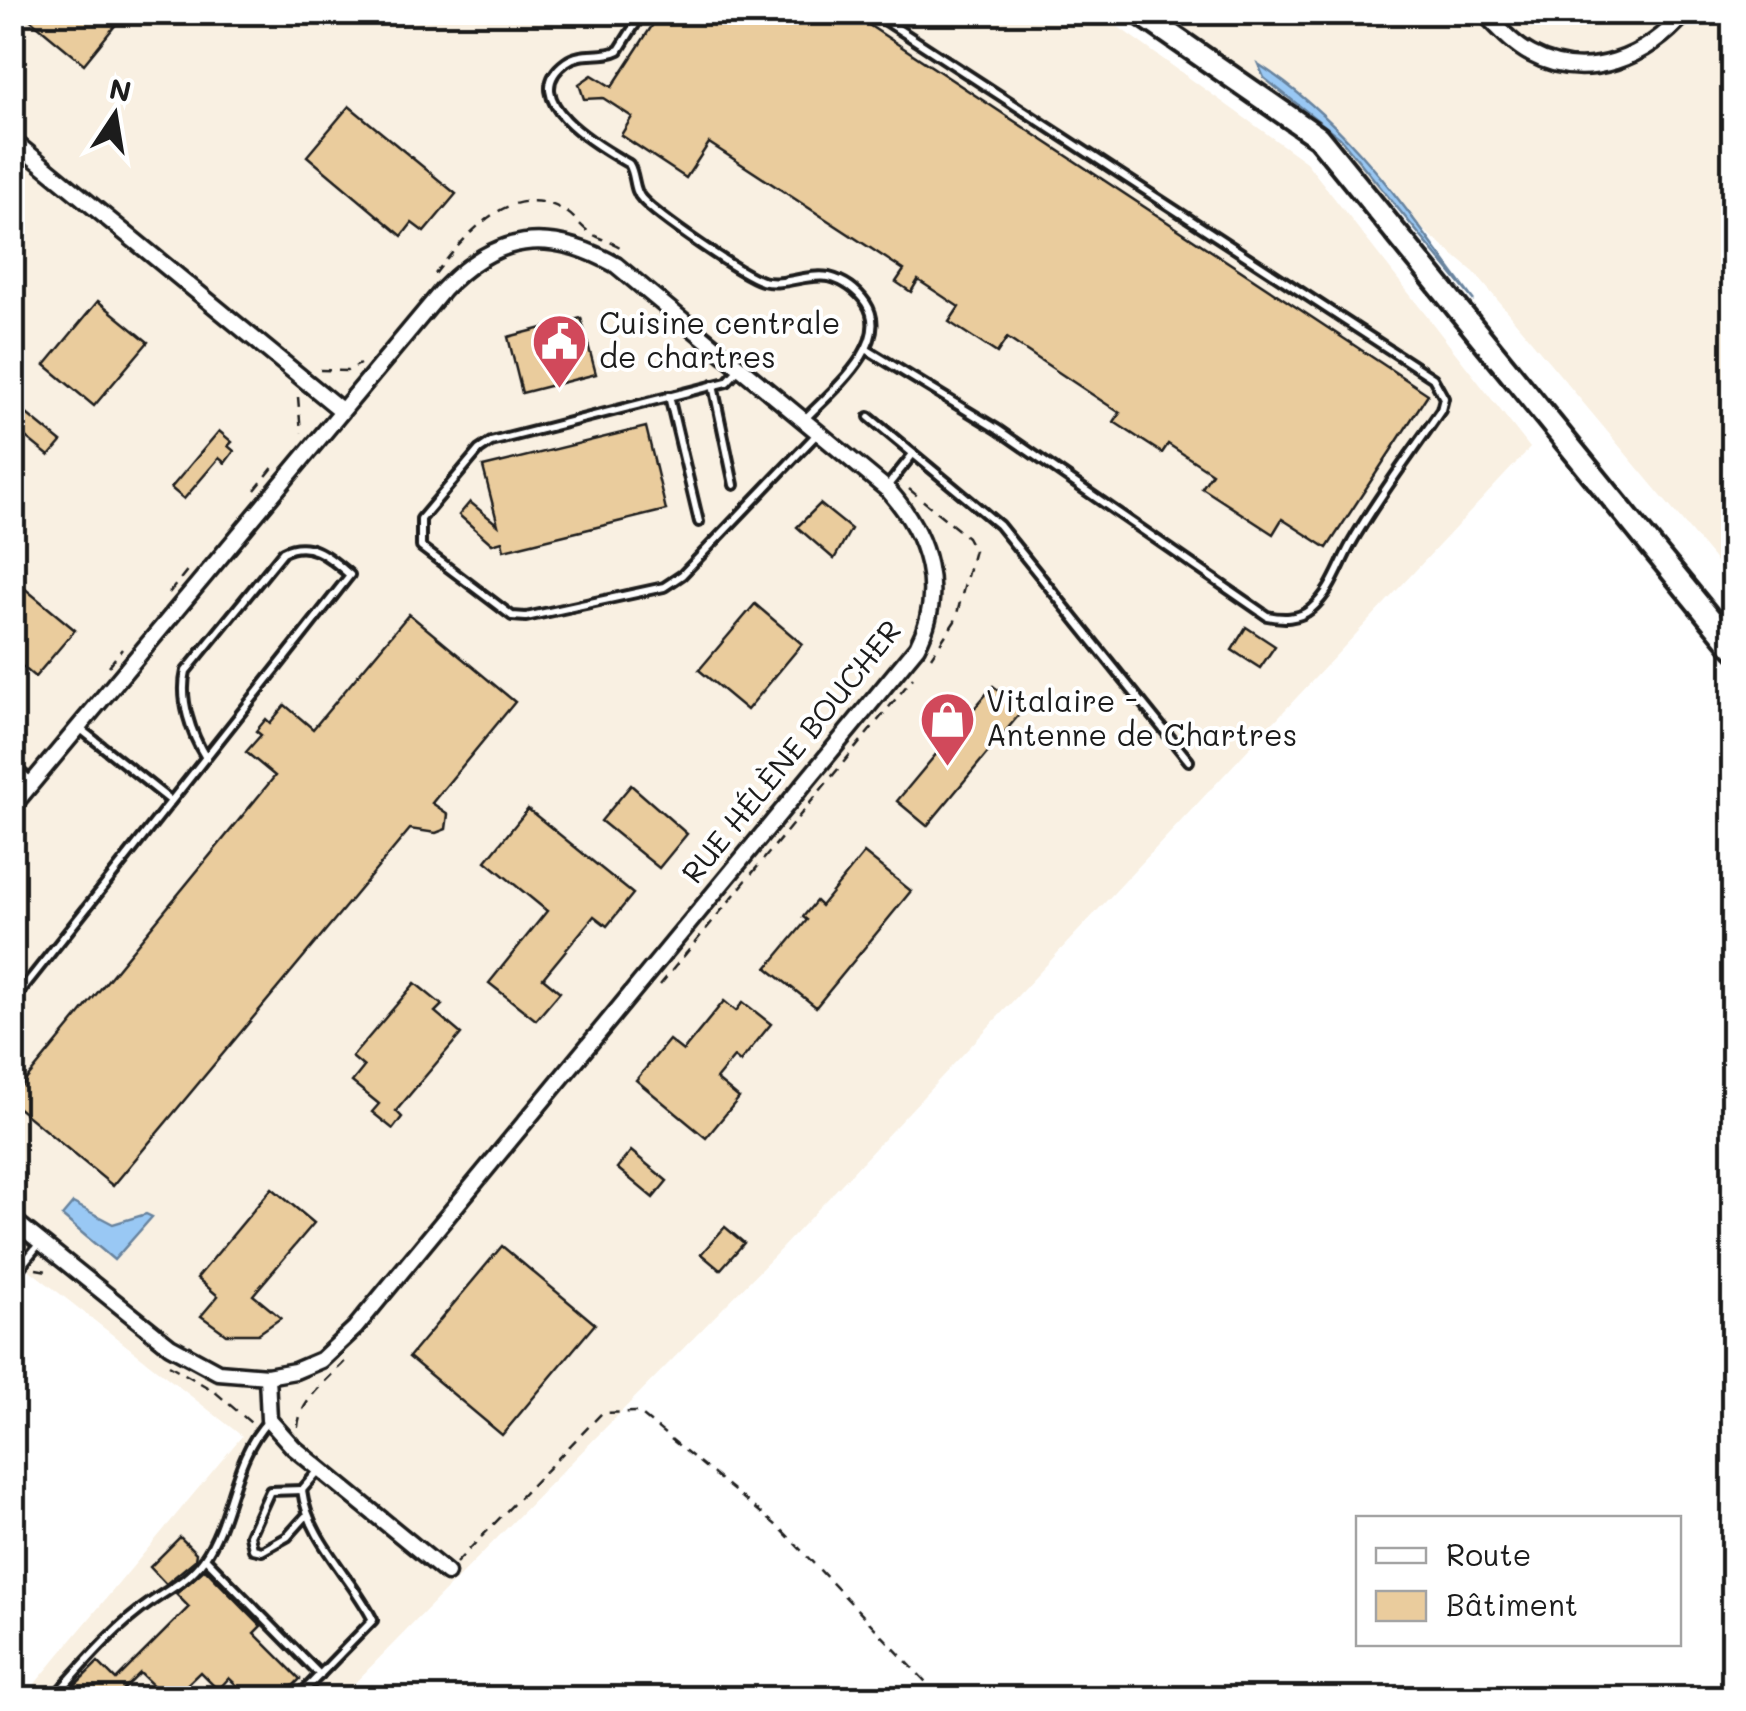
<svg xmlns="http://www.w3.org/2000/svg" width="1746" height="1711" font-family="Mali,sans-serif">
  <rect width="100%" height="100%" fill="#fff"/>
  <filter id="ink" filterUnits="userSpaceOnUse"><feTurbulence type="fractalNoise" baseFrequency=".01" numOctaves="2"/><feDisplacementMap in="SourceGraphic" scale="20" xChannelSelector="R" yChannelSelector="G"/><feConvolveMatrix kernelMatrix="1 2 1 2 8 2 1 2 1" color-interpolation-filters="sRGB"/></filter>
  <g filter="url(#ink)">
    <g fill="#f9f0e2">
      <path d="M12,13h1087l207,149 224,286 -752,804 -438,446h-317l219,-262 -229,-179z"/>
      <path d="M1162,13h571v569l-259,-310z"/>
    </g>
    <g fill="#99c8f4" stroke="#67839e" stroke-width="2.5">
      <path d="M1258,64c94,60 150,149 216,237l-134,-163 -76,-60z"/>
      <path d="M73,1203l40,21 33,-10 6,3 -38,43 -52,-44z"/>
    </g>
    <g fill="#eacc9d" stroke="#1c1c1c" stroke-width="2.5">
      <path d="M21,12h105l-42,52z"/>
      <path d="M661,12h188l579,382 -101,154 -45,-29 -9,15 -71,-46 10,-15 -44,-29 -6,9 -48,-31 6,-9 -113,-75 -10,15 -48,-31 10,-15 -41,-27 -7,12 -15,-10 8,-12 -195,-127 -23,35 -65,-43 11,-18 -29,-19 -19,1 -5,-15 13,-9 20,12z"/>
      <path d="M349,106l107,88 -32,38 -12,-9 -10,13 -95,-80z"/>
      <path d="M98,301l50,41 -54,64 -49,-41z"/>
      <path d="M581,318l15,56 -74,19 -14,-56z"/>
      <path d="M12,402l49,40 -12,14 -37,-30z"/>
      <path d="M646,427l20,83 -162,40 -2,-9 -10,3 -33,-29 11,-13 28,23 -15,-58z"/>
      <path d="M219,431l13,11 -4,4 6,5 -9,12 -6,-5 -35,41 -13,-11z"/>
      <path d="M820,504l31,25 -17,30 -37,-32z"/>
      <path d="M12,578l63,52 -40,47 -23,-19z"/>
      <path d="M755,604l47,40 -55,66 -48,-40z"/>
      <path d="M409,614l106,88 -83,101 16,11 -2,15 -10,4 -26,-4 -297,357 -101,-83v-6l263,-321 -29,-24 15,-17 -5,-4 10,-12 4,4 15,-18 28,24z"/>
      <path d="M1246,627l29,19 -15,22 -28,-18z"/>
      <path d="M993,686l30,24 -96,116 -30,-25z"/>
      <path d="M631,785l56,49 -28,34 -58,-47z"/>
      <path d="M528,809l105,85 -26,32 -13,-10 -51,62 17,14 -24,28 -47,-37 58,-72 -61,-50z"/>
      <path d="M864,853l47,38 -95,116 -49,-39 40,-48 -4,-3 13,-16 5,5z"/>
      <path d="M415,983l27,22 -7,7 26,22 -65,77 6,6 -9,12 -21,-17 7,-8 -27,-22 12,-15 -12,-10z"/>
      <path d="M724,1001l12,10 7,-9 28,22 -31,38 -6,-5 -18,22 23,19 -33,40 -70,-58 33,-40 14,11z"/>
      <path d="M631,1151l36,30 -14,17 -36,-30z"/>
      <path d="M272,1188l42,35 -61,72 28,23 -23,16h-32l-25,-18 17,-20 -21,-18z"/>
      <path d="M725,1227l19,16 -24,27 -19,-16z"/>
      <path d="M502,1246l93,78 -93,111 -93,-78z"/>
      <path d="M180,1537l16,16 -1,7 -29,24 -16,-17z"/>
      <path d="M205,1569l56,57 -7,7 46,46 -19,19h-31l-21,-20 -11,12 -18,-18 -27,26h-7l-26,-25 -25,25h-41l-6,-6 30,-30 18,18 73,-73 -13,-13z"/>
    </g>
    <g fill="none" stroke-linecap="round" stroke-linejoin="round">
      <defs>
        <g id="service">
          <path d="M643,12l-24,38c-17,9 -37,0 -53,12 -52,38 37,87 63,102 7,11 4,26 13,35 15,17 100,76 120,82 23,6 43,-8 67,-4 16,4 28,13 37,26 27,41 -37,90 -63,118"/>
          <path d="M866,349l131,80 270,187c15,3 31,4 44,-7 21,-18 27,-42 40,-65 26,-46 60,-90 90,-134l3,-12 -11,-20 -561,-366"/>
          <path d="M739,369l-12,13 -236,60 -12,8 -58,69v28l91,69 14,1 138,-30 18,-12 135,-141"/>
          <path d="M713,385l21,100"/>
          <path d="M669,396l30,126"/>
          <path d="M869,417l130,108 190,236"/>
          <path d="M886,488l27,-34"/>
          <path d="M78,727l93,74"/>
          <path d="M12,765l18,15"/>
          <path d="M12,1002c113,-142 225,-284 338,-427 -20,-17 -40,-37 -67,-23l-97,119c-7,28 5,63 20,87"/>
          <path d="M15,1274l24,-30"/>
          <path d="M302,1490l-32,1 -20,44 3,14 9,2 25,-14 18,-20"/>
          <path d="M205,1558l115,117"/>
          <path d="M53,1698c30,-33 60,-70 98,-96 20,-14 38,-22 53,-43 29,-42 28,-100 64,-138"/>
          <path d="M297,1698l76,-78c-22,-44 -65,-81 -71,-130l18,-21"/>
        </g>
        <g id="minor">
          <path d="M1483,12c15,15 29,32 48,42 56,30 117,3 155,-42"/>
          <path d="M12,140l329,270"/>
          <path d="M12,807l431,-517c53,-56 105,-63 173,-25l273,226c39,44 57,101 28,156l-562,681 -34,32 -26,11 -28,5 -49,-4 -48,-26 -158,-127"/>
          <path d="M267,1376l2,44 24,27 154,126"/>
        </g>
        <path id="secondary" d="M1138,12l180,125 416,511"/>
      </defs>
      <use href="#service" stroke="#1c1c1c" stroke-width="14"/>
      <use href="#minor" stroke="#1c1c1c" stroke-width="21"/>
      <use href="#secondary" stroke="#1c1c1c" stroke-width="28"/>
      <g stroke="#1c1c1c" stroke-width="2.5" stroke-dasharray="10 8" stroke-linecap="butt">
        <path d="M435,274c30,-38 76,-96 130,-63 9,5 15,15 24,21 11,8 24,9 35,18"/>
        <path d="M320,370l27,1 13,-7"/>
        <path d="M298,397l3,36"/>
        <path d="M909,489l58,48 7,13 -19,71 -24,36"/>
        <path d="M255,490l20,-25"/>
        <path d="M169,593l20,-25"/>
        <path d="M109,666l13,-17"/>
        <path d="M660,985l253,-307"/>
        <path d="M36,1269l17,3"/>
        <path d="M169,1365l45,26 37,32"/>
        <path d="M298,1427c1,-26 32,-49 49,-68"/>
        <path d="M456,1563l146,-150 36,-1 144,118 159,168"/>
      </g>
      <use href="#service" stroke="#fff" stroke-width="6"/>
      <use href="#minor" stroke="#fff" stroke-width="14"/>
      <use href="#secondary" stroke="#fff" stroke-width="20"/>
    </g>
  </g>
  <defs>
    <symbol id="civic-pin" viewBox="-11 -11 22 30"><path d="M0 17L-7.5 6A9.5 9.5 0 1 1 7.5 6Z" fill="#d1495b" stroke="#fff"/><path d="M-.6-6.5H3V-4.5H.6V-3L4-1V1h2V6H-6V1h2V-1L-.6-3ZM-1.2 2.5V6h2.4V2.5Z" fill="#fff"/></symbol>
    <symbol id="shop-pin" viewBox="-11 -11 22 30"><path d="M0 17L-7.5 6A9.5 9.5 0 1 1 7.5 6Z" fill="#d1495b" stroke="#fff"/><path d="M-5-2.5h2.3a2.7 3.5 0 0 1 5.4 0H5L5.5 6h-11ZM-1.5-2.5h3a1.5 2.3 0 0 0-3 0Z" fill="#fff"/></symbol>
  </defs>
  <g fill-rule="evenodd">
    <use href="#civic-pin" x="528" y="310" width="63" height="86"/>
    <use href="#shop-pin" x="916" y="688" width="63" height="86"/>
  </g>
  <g text-anchor="middle" stroke-width="8" stroke-linejoin="round" paint-order="stroke">
    <g font-size="30" fill="#1c1c1c" stroke="#fff" text-anchor="start">
      <text x="599" y="334">Cuisine centrale<tspan x="599" dy="34">de chartres</tspan></text>
      <text x="986" y="712">Vitalaire -<tspan x="986" dy="34">Antenne de Chartres</tspan></text>
    </g>
    <g font-size="30" fill="#1c1c1c" stroke="#fff">
      <text transform="translate(792 752) rotate(-51)" y="10">RUE HÉLÈNE BOUCHER</text>
    </g>
  </g>
  <rect width="1746" height="1711" fill="none" stroke="#fff" stroke-width="50"/>
  <rect x="25" y="25" width="1696" height="1661" fill="none" stroke="#1c1c1c" stroke-width="4" filter="url(#ink)"/>
  <rect x="1356" y="1516" width="325" height="130" fill="#ffffff" stroke="#a4a4a4" stroke-width="2.5"/>
  <rect x="1376" y="1548" width="50" height="15" fill="#ffffff" stroke="#a4a4a4" stroke-width="2.5"/>
  <text x="1446" y="1566" font-size="30" fill="#1c1c1c">Route</text>
  <rect x="1376" y="1591" width="50" height="30" fill="#eacc9d" stroke="#a4a4a4" stroke-width="2.5"/>
  <text x="1446" y="1616" font-size="30" fill="#1c1c1c">Bâtiment</text>
  <g transform="translate(115 115) rotate(12)" stroke="#ffffff" stroke-width="8" paint-order="stroke">
  <path d="M0-8L18 38L0 25L-18 38Z" fill="#1c1c1c"/>
  <text y="-15" font-size="28" font-weight="bold" text-anchor="middle" fill="#1c1c1c">N</text>
  </g>
</svg>
